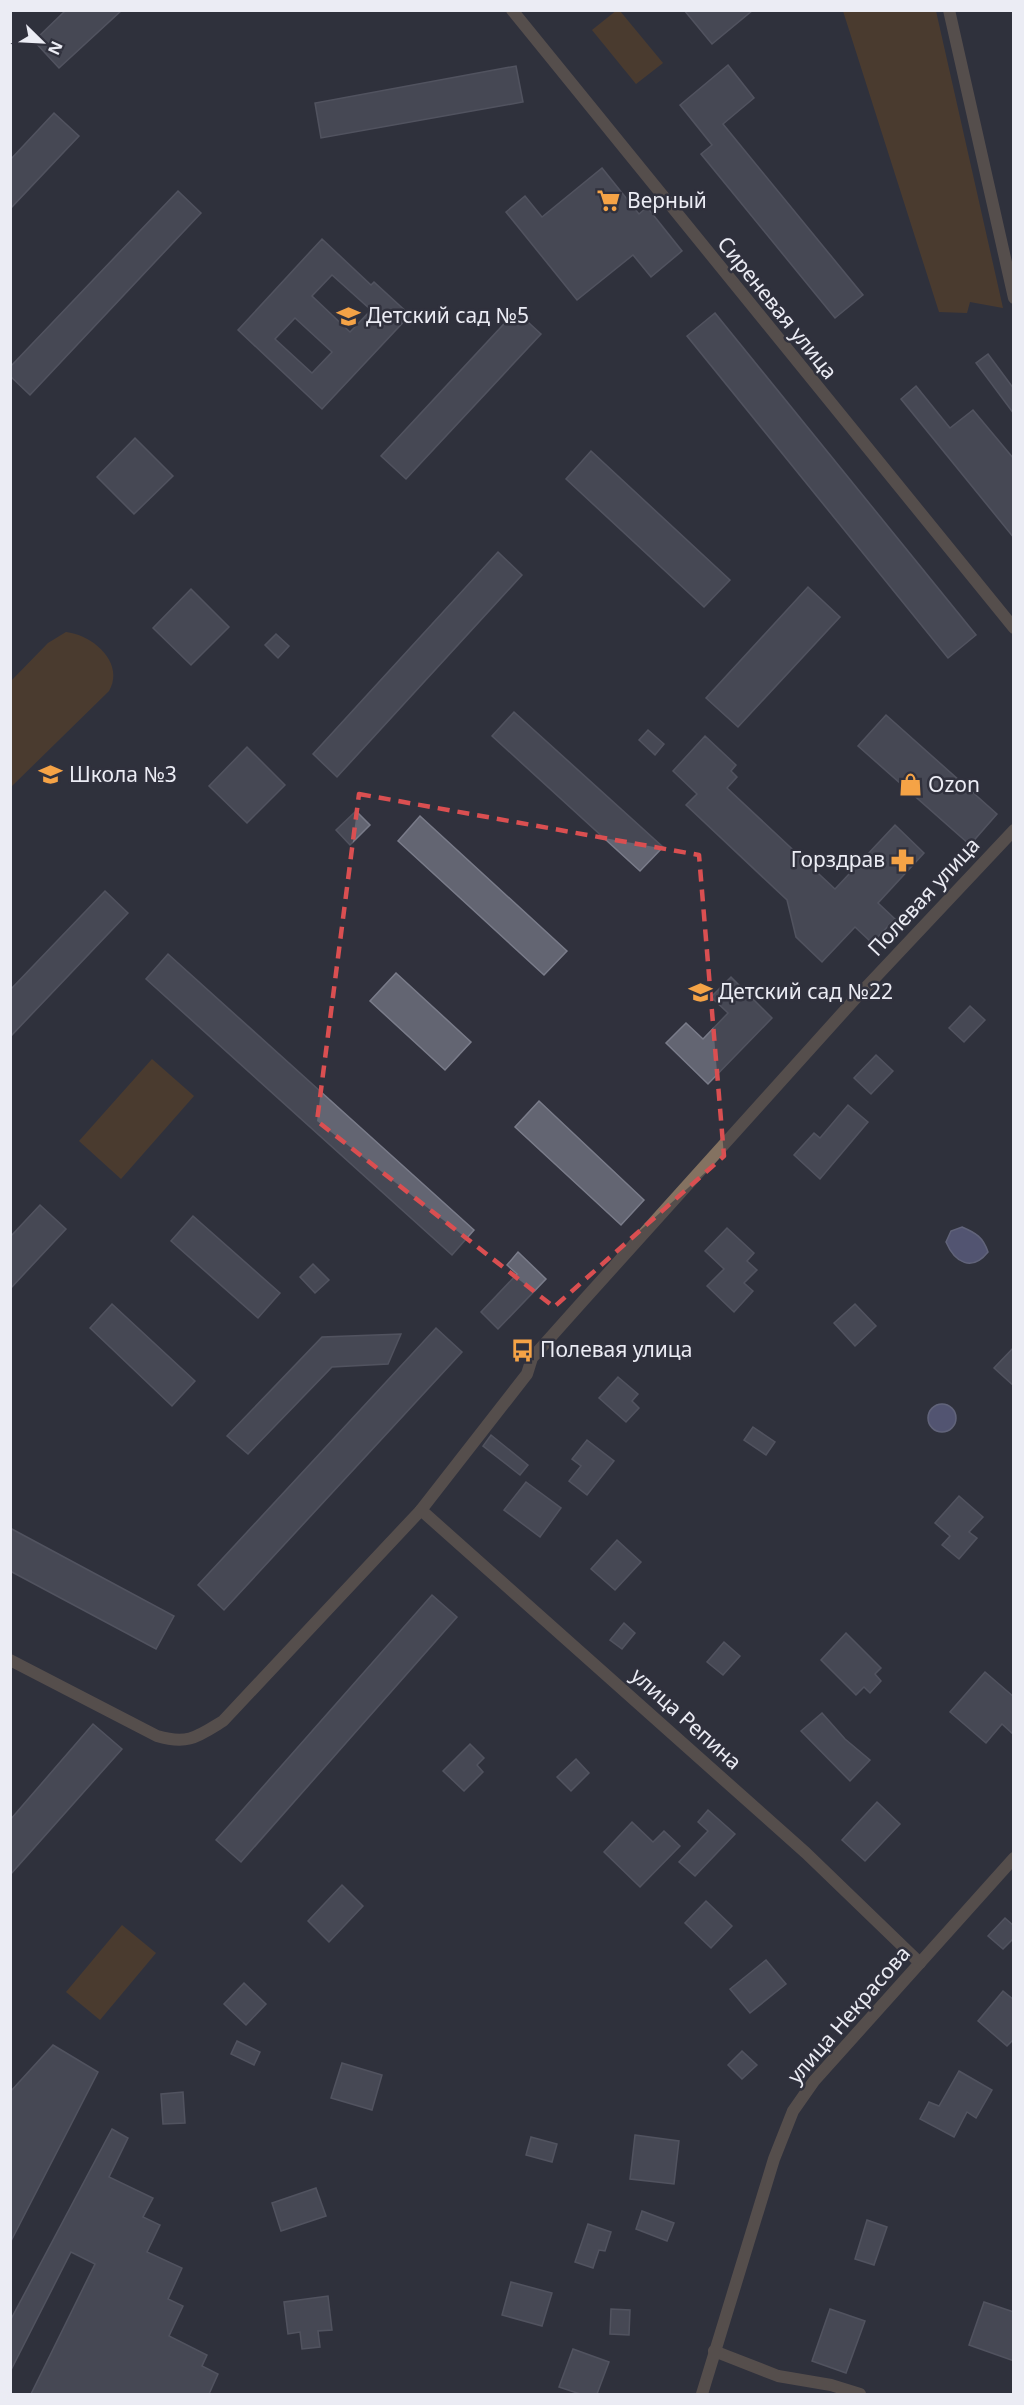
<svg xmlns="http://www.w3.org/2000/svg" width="1024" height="2405" font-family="'Noto Sans',sans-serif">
  <rect width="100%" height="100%" fill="#30313d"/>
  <g fill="#6c4820">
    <path d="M617,10l3,1 43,52 -27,21 -44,-54z"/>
    <path d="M843,11h93l67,297 -33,-6 -3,11 -28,-1z"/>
    <path d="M66,632c27,3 59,31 43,59l-98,96v-106l37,-38z"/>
    <path d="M152,1059l42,37 -73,83 -42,-38z"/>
    <path d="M122,1925l34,28 -56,67 -34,-28z"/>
  </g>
  <g fill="#7c7fb1" stroke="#9da0c5" stroke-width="1.5">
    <path d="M962,1227c14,6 21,10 26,25 -16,20 -33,11 -42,-10l5,-11z"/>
    <circle cx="942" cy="1418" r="14"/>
  </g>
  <g fill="#636572" stroke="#7a7c8a" stroke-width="1.5" fill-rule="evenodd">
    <path d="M66,10h56l-63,58 -25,-27z"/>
    <path d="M684,10h69l-41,34z"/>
    <path d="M728,65l26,33 -31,26 140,171 -28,23 -134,-164 11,-9 -32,-40z"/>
    <path d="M516,66l7,36 -202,36 -6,-35z"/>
    <path d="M54,113l25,23 -69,73v-49z"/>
    <path d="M602,168l37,46 8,-7 35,44 -31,26 -18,-22 -56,45 -71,-88 19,-16 17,21z"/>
    <path d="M178,191l23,22 -171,182 -20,-19v-9z"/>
    <path d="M322,239l49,46 3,-3 36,33 -88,94 -84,-79zM332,275l39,35 -21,22 -38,-36zM295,318l37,34 -20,21 -37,-34z"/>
    <path d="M516,311l25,23 -135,145 -25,-23z"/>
    <path d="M715,313l261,322 -28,23 -261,-322z"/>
    <path d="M988,354l26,35v25l-38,-51z"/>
    <path d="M916,386l34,42 23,-18 41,49v79l-113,-139z"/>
    <path d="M135,438l38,38 -39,38 -37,-37z"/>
    <path d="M591,451l139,129 -26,27 -138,-128z"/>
    <path d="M498,552l24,23 -185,202 -24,-23z"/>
    <path d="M808,587l32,30 -102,110 -32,-29z"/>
    <path d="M191,589l38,38 -38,38 -38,-37z"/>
    <path d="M276,634l13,12 -11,12 -13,-13z"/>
    <path d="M514,712l149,135 -23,24 -148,-135z"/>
    <path d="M886,715l111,99 -27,31 -112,-99z"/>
    <path d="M648,730l16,14 -9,11 -16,-15z"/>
    <path d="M705,736l31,29 -5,6 6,6 -10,11 108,101 60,-64 29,28 -46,50 17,16 -23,24 -17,-16 -33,35 -26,-25 -9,-37 -101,-95 11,-11 -24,-23z"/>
    <path d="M247,747l38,38 -38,38 -38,-37z"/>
    <path d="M356,811l14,14 -20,20 -14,-15z"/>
    <path d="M420,816l147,135 -23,24 -146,-134z"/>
    <path d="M105,891l23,22 -118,124v-47z"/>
    <path d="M168,954l306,276 -22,25 -306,-276z"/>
    <path d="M396,973l75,69 -26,28 -75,-69z"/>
    <path d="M731,977l41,41 -64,66 -42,-41 20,-20 17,16 25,-26 -17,-16z"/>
    <path d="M970,1006l15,14 -21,22 -15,-14z"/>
    <path d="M876,1055l17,16 -22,23 -17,-16z"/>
    <path d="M539,1101l105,99 -23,25 -106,-98z"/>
    <path d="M848,1105l20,17 -48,57 -26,-24 20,-22 6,5z"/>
    <path d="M40,1205l26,24 -56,60v-52z"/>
    <path d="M193,1216l87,77 -22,25 -87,-77z"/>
    <path d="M727,1228l27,25 -7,8 10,9 -13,13 9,8 -19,21 -27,-26 17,-17 -19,-18z"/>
    <path d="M518,1252l28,27 -48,50 -17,-17 36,-38 -10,-9z"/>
    <path d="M313,1264l16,16 -14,13 -15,-16z"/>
    <path d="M112,1304l83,77 -23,25 -82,-78z"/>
    <path d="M855,1304l21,22 -21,20 -21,-23z"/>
    <path d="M436,1328l26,24 -238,258 -26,-25z"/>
    <path d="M401,1334l-13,30 -56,3 -84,87 -21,-18 95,-99z"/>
    <path d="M1014,1347v39l-20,-18z"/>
    <path d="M618,1377l20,17 -6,7 7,7 -13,14 -27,-24z"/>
    <path d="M753,1427l22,15 -9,13 -22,-15z"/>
    <path d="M491,1435l37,30 -8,10 -37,-29z"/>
    <path d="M587,1440l27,21 -27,34 -18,-14 12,-15 -9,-7z"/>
    <path d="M526,1482l35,26 -21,29 -36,-27z"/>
    <path d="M959,1496l24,21 -14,15 8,6 -18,21 -17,-14 8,-9 -15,-13z"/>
    <path d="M10,1528l164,88 -18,33 -146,-78z"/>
    <path d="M617,1540l24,22 -26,28 -24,-21z"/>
    <path d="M432,1595l25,22 -216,245 -25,-22z"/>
    <path d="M624,1623l11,10 -13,16 -12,-9z"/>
    <path d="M846,1633l35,35 -6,6 6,7 -11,12 -6,-6 -8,8 -35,-35z"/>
    <path d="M724,1642l16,14 -17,19 -16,-13z"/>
    <path d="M985,1672l29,25v38l-12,-11 -16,19 -36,-31z"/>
    <path d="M822,1713l23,26 25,21 -20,21 -49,-50z"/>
    <path d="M93,1724l29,25 -112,126v-55z"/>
    <path d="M470,1744l14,14 -7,7 6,7 -19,19 -21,-20z"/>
    <path d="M576,1759l13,14 -18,18 -14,-14z"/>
    <path d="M877,1802l23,22 -35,37 -23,-21z"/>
    <path d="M708,1810l27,24 -40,42 -16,-14 29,-31 -10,-9z"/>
    <path d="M632,1822l21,20 11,-11 16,15 -40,41 -36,-35z"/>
    <path d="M342,1885l21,21 -34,36 -21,-21z"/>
    <path d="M706,1901l26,25 -21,22 -26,-25z"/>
    <path d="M1005,1918l9,8v12l-11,11 -15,-13z"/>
    <path d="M766,1960l20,24 -36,29 -20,-24z"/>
    <path d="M244,1983l22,21 -20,21 -22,-21z"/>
    <path d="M1003,1991l11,9v39l-7,7 -29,-25z"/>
    <path d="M237,2041l23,11 -6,13 -23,-11z"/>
    <path d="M53,2045l45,27 -88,171v-151z"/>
    <path d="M742,2051l15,14 -15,14 -14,-14z"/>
    <path d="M342,2063l40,12 -10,35 -41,-12z"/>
    <path d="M959,2071l33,19 -16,28 -9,-6 -13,25 -34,-18 9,-17 10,4z"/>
    <path d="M183,2092l2,31 -22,1 -2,-30z"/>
    <path d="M112,2129l16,9 -19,39 44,21 -10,19 17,8 -13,27 35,16 -14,31 15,7 -14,30 38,19 -5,11 16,8 -9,20h-178l64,-130 -24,-12 -61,120v-51z"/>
    <path d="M635,2135l44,6 -5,43 -44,-5z"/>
    <path d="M531,2137l26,7 -5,18 -26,-7z"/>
    <path d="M316,2188l10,28 -45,15 -9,-28z"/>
    <path d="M642,2211l32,12 -7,18 -31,-12z"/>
    <path d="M867,2220l20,7 -13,38 -19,-6z"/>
    <path d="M588,2224l23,8 -6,19 -6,-1 -6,18 -18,-6z"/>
    <path d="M511,2282l41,11 -10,33 -40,-11z"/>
    <path d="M328,2296l4,34 -14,1 2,16 -18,2 -2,-17 -12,2 -4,-32z"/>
    <path d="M984,2302l30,10v49l-45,-16z"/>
    <path d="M611,2309l19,1 -1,25 -19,-1z"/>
    <path d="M830,2309l35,12 -19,52 -34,-12z"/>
    <path d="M573,2349l36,13 -12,32h-17l-21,-7z"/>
  </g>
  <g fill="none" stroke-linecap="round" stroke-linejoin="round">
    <g stroke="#847261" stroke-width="12">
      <path d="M949,10l65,288"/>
      <path d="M714,2351l64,25 53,9 29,9"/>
    </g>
    <g stroke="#847261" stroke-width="12">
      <path d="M512,10l502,618"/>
      <path d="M421,1510l385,343 114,110"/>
      <path d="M10,1660l147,76c31,9 40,1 66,-15l198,-211 106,-136 5,-16 50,-56 273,-303 159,-169"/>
      <path d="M702,2394l72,-235 19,-48 21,-30 200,-223"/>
    </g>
  </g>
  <path d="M0 0H1024V2405H0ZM359,794l340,61 25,301 -170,151 -237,-186z" fill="#30313d" fill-opacity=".55" fill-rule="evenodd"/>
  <path fill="none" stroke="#da4f51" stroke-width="4.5" stroke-dasharray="12 8" stroke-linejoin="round" d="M359,794l340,61 25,301 -170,151 -237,-186z"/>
  <defs>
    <symbol id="supermarket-bare" viewBox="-9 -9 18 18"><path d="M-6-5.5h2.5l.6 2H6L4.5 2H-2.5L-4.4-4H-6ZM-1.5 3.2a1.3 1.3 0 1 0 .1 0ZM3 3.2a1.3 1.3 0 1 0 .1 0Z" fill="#f5a346" stroke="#30313d" stroke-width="2.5" paint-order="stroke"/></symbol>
    <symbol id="school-bare" viewBox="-9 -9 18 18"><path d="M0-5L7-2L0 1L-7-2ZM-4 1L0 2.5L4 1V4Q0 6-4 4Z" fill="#f5a346" stroke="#30313d" stroke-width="2.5" paint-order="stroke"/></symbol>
    <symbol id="shop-bare" viewBox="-9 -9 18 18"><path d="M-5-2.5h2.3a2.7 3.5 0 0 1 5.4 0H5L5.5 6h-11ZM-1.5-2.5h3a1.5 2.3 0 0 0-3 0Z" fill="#f5a346" stroke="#30313d" stroke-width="2.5" paint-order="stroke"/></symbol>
    <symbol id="pharmacy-bare" viewBox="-9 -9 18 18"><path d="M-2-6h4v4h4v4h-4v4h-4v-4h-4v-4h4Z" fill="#f5a346" stroke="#30313d" stroke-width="2.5" paint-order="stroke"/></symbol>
    <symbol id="bus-bare" viewBox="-9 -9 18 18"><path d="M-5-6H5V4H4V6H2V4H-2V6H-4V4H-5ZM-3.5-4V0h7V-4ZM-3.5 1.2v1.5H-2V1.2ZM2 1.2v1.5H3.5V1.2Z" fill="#f5a346" stroke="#30313d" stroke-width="2.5" paint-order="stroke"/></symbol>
  </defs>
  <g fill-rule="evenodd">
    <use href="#supermarket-bare" x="592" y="184" width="33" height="33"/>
    <use href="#school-bare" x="332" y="300" width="33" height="33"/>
    <use href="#school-bare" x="34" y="758" width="33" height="33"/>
    <use href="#shop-bare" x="894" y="768" width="33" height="33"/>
    <use href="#pharmacy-bare" x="886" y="844" width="33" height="33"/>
    <use href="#school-bare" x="684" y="976" width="33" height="33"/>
    <use href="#bus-bare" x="506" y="1334" width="33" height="33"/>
  </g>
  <g text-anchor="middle" stroke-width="5" stroke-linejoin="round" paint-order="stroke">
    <g font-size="21" fill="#ebecf4" stroke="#30313d" text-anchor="start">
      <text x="627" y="208">Верный</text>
      <text x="366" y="323">Детский сад №5</text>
      <text x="69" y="782">Школа №3</text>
      <text x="928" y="792">Ozon</text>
      <text x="885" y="867" text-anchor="end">Горздрав</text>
      <text x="718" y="999">Детский сад №22</text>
      <text x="540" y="1357">Полевая улица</text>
    </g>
    <g font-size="21" fill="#ebecf4" stroke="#30313d">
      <text transform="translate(777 308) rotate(51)" y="7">Сиреневая улица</text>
      <text transform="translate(924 897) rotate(-47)" y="7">Полевая улица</text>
      <text transform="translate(686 1719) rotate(42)" y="7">улица Репина</text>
      <text transform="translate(849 2015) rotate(-49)" y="7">улица Некрасова</text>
    </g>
  </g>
  <rect width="1024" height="2405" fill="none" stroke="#ebecf4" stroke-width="24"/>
  <g transform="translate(42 42) rotate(114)" stroke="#30313d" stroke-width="4.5" paint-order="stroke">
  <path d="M0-4.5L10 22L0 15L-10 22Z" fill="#ebecf4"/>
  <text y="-9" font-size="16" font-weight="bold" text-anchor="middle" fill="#ebecf4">N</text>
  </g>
</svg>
